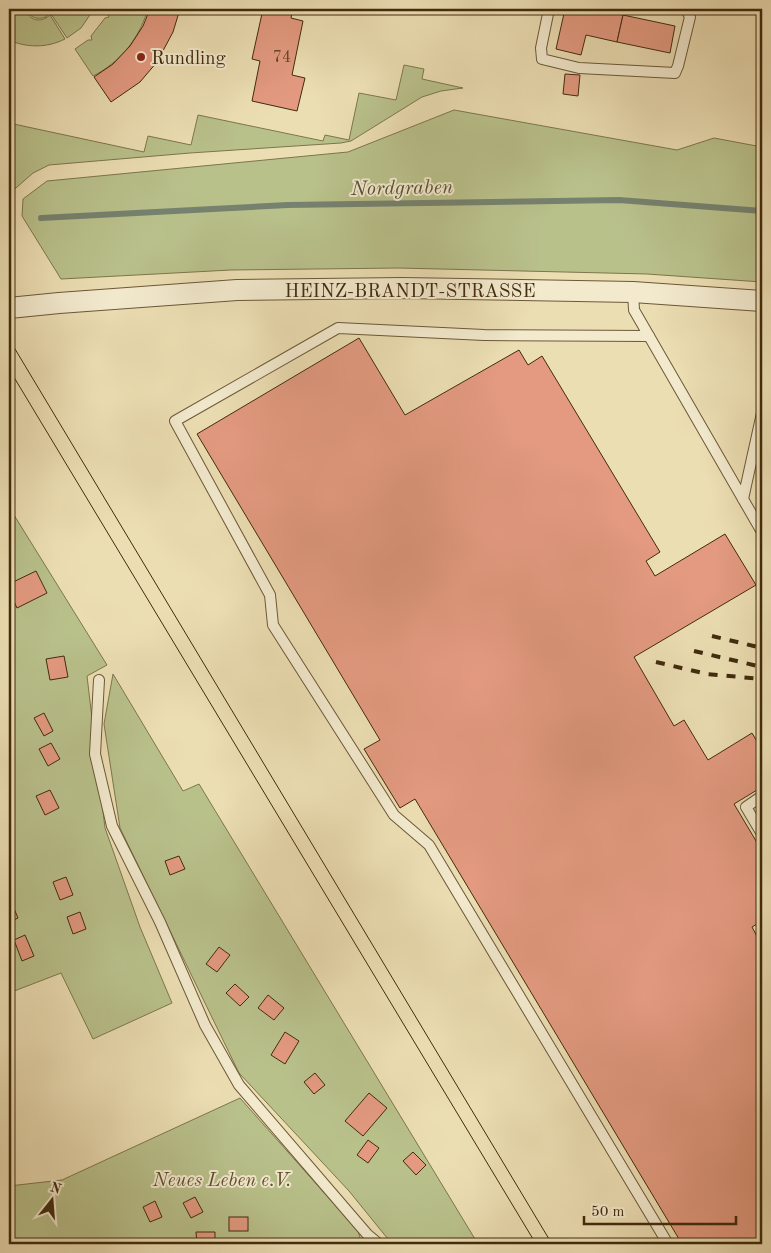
<svg xmlns="http://www.w3.org/2000/svg" width="771" height="1253" font-family="'Old Standard TT',serif">
  <rect width="100%" height="100%" fill="#ecdeb3"/>
  <filter id="stains"><feTurbulence type="fractalNoise" baseFrequency=".004" numOctaves="4"/><feColorMatrix values="0 0 0 0 .2 0 0 0 0 .09 0 0 0 0 .02 0 0 0 .5 -.17"/></filter>
  <radialGradient id="worn" r=".72"><stop offset=".6" stop-color="#630" stop-opacity="0"/><stop offset="1" stop-color="#630" stop-opacity=".3"/></radialGradient>
  <g fill="#b9c18b" stroke="#7d764c">
    <path d="M9,9h16c4,11 15,15 25,6l15,24c-18,9 -38,9 -56,1z"/>
    <path d="M27,9h25l-6,8c-8,3 -17,1 -19,-8z"/>
    <path d="M53,9h41l-13,19 -14,10 -16,-24z"/>
    <path d="M108,9h27l12,3c-9,28 -28,51 -54,64l-18,-27 13,-9h4l-1,-4 14,-18 4,-1 -2,-4z"/>
    <path d="M404,65l20,4 -2,10 41,9 -22,3 -19,6 -71,44 -10,2 -151,10 -141,12 -16,8 -24,21v-71l135,29 4,-16 43,9 7,-30 125,26 2,-6 24,5 10,-47 37,7z"/>
    <path d="M454,110l223,40 37,-12 48,9v135l-115,-8 -248,-6 -168,2 -170,9 -39,-63 1,-17 24,-18 301,-29z"/>
    <path d="M9,507l98,158 -20,11 18,152 35,99 32,76 -79,36 -32,-66 -52,20z"/>
    <path d="M113,674l70,117 16,-7 279,460h-86l-43,-53 -110,-118 -119,-245 -16,-104z"/>
    <path d="M240,1098l118,133 4,13h-353v-58l53,-6z"/>
  </g>
  <g fill="none" stroke-linecap="round" stroke-linejoin="round">
    <path stroke="#76826f" stroke-width="6" d="M41,218l247,-13 331,-5 143,11"/>
  </g>
  <g fill="#e39a80" stroke="#412b0e">
    <path d="M150,9h30l-7,23 -16,30 -17,20 -29,20 -17,-25 19,-13 17,-18 13,-20z"/>
    <path d="M263,9h30l-2,9 12,3 -11,54 13,3 -8,33 -45,-10 8,-40 -8,-2z"/>
    <path d="M565,9h45v3l13,3 -6,27 -31,-7 -5,20 -25,-6z"/>
    <path d="M623,15l52,11 -5,27 -53,-11z"/>
    <path d="M565,74l15,1 -2,21 -15,-2z"/>
    <path d="M359,338l46,77 114,-65 9,15 14,-9 118,196 -14,9 9,15 70,-42 31,51 -122,72 40,69 10,-6 24,40 44,-27 10,17v37l-28,17 28,47v70l-10,6 10,19v298h-80l-267,-445 -15,9 -36,-59 16,-9 -183,-306z"/>
    <path d="M36,571l11,22 -30,15 -8,-17v-7z"/>
    <path d="M64,656l4,21 -18,3 -4,-21z"/>
    <path d="M44,713l9,18 -9,5 -10,-18z"/>
    <path d="M51,743l9,16 -12,7 -9,-17z"/>
    <path d="M50,790l9,18 -14,7 -9,-19z"/>
    <path d="M179,856l6,13 -15,6 -5,-14z"/>
    <path d="M66,877l7,18 -13,5 -7,-18z"/>
    <path d="M10,899l8,19 -9,4v-22z"/>
    <path d="M80,912l6,17 -13,5 -6,-17z"/>
    <path d="M25,935l9,21 -12,5 -8,-21z"/>
    <path d="M219,947l11,8 -13,17 -11,-8z"/>
    <path d="M235,984l14,13 -9,9 -14,-13z"/>
    <path d="M268,995l16,13 -10,12 -16,-12z"/>
    <path d="M285,1032l14,9 -14,23 -14,-9z"/>
    <path d="M315,1073l10,12 -11,9 -10,-12z"/>
    <path d="M369,1093l18,15 -24,28 -18,-15z"/>
    <path d="M368,1140l11,8 -11,15 -11,-8z"/>
    <path d="M413,1152l13,13 -10,10 -13,-14z"/>
    <path d="M195,1197l8,15 -12,6 -8,-15z"/>
    <path d="M155,1201l7,16 -12,5 -7,-15z"/>
    <rect x="229" y="1217" width="19" height="14"/>
    <path d="M196,1232h19v12h-18z"/>
  </g>
  <g fill="none" stroke-linecap="round" stroke-linejoin="round">
    <defs>
      <g id="lane">
        <path d="M549,9l-8,39 1,11 37,9 96,5 3,-7 12,-49 -4,-8"/>
        <path d="M633,292l1,18 128,222"/>
        <path d="M649,336l-165,-1 -146,-7 -163,93 95,174 3,30 121,190 35,30 239,399"/>
        <path d="M743,499l19,-86"/>
        <path d="M99,680l-4,74 17,72 48,96 45,103 34,60 128,149 12,10"/>
        <path d="M762,796l-16,11 16,27"/>
      </g>
      <path id="street" d="M9,308l50,-5 178,-13 165,-2 231,4 129,9"/>
    </defs>
    <use href="#lane" stroke="#6c5837" stroke-width="12"/>
    <use href="#street" stroke="#6c5837" stroke-width="22"/>
    <use href="#lane" stroke="#f3eace" stroke-width="10"/>
    <use href="#street" stroke="#f3eace" stroke-width="20"/>
    <g stroke="#412b0e" stroke-width="1">
      <path d="M9,339l543,905"/>
      <path d="M9,369l527,875"/>
    </g>
    <g stroke="#412b0e" stroke-width="4" stroke-dasharray="9 9" stroke-linecap="butt">
      <path d="M712,636l50,12"/>
      <path d="M694,651l68,16"/>
      <path d="M656,662l51,12 55,5"/>
    </g>
  </g>
  <circle fill="#8f2418" stroke="#f3eace" stroke-width="2" cx="141" cy="57" r="5"/>
  <g text-anchor="middle" stroke-width="4" stroke-linejoin="round" paint-order="stroke">
    <g font-size="16" fill="#6a472a">
      <text x="282" y="62">74</text>
    </g>
    <g font-size="19" fill="#412b0e" stroke="#f3eace" text-anchor="start">
      <text x="151" y="64">Rundling</text>
    </g>
    <g font-size="19" fill="#412b0e" stroke="#f3eace">
      <text x="410" y="297">HEINZ-BRANDT-STRASSE</text>
    </g>
    <g font-size="19" font-style="italic" fill="#5f502d" stroke="#f3eace">
      <text x="222" y="1186">Neues Leben e.V.</text>
    </g>
    <g font-size="20" font-style="italic" fill="#574f36" stroke="#f3eace">
      <text transform="translate(402 187) rotate(-1)" y="7">Nordgraben</text>
    </g>
  </g>
  <rect width="771" height="1253" fill="none" stroke="#ecdeb3" stroke-width="30"/>
  <rect x="10" y="10" width="751" height="1233" fill="none" stroke="#412b0e" stroke-width="2.5"/>
  <rect x="15" y="15" width="741" height="1223" fill="none" stroke="#412b0e"/>
  <g transform="translate(52 1200) rotate(17)" stroke="#f3eace" stroke-width="4" paint-order="stroke">
  <path d="M0-4L9 19L0 12L-9 19Z" fill="#412b0e"/>
  <text y="-8" font-size="14" font-weight="bold" text-anchor="middle" fill="#412b0e">N</text>
  </g>
  <path d="M584 1216v8h152v-8" fill="none" stroke="#412b0e" stroke-width="2.5"/>
  <text x="591" y="1216" font-size="15" fill="#412b0e" stroke="#f3eace" stroke-width="4" paint-order="stroke">50 m</text>
  <rect width="100%" height="100%" filter="url(#stains)"/>
  <rect width="100%" height="100%" fill="url(#worn)"/>
</svg>
